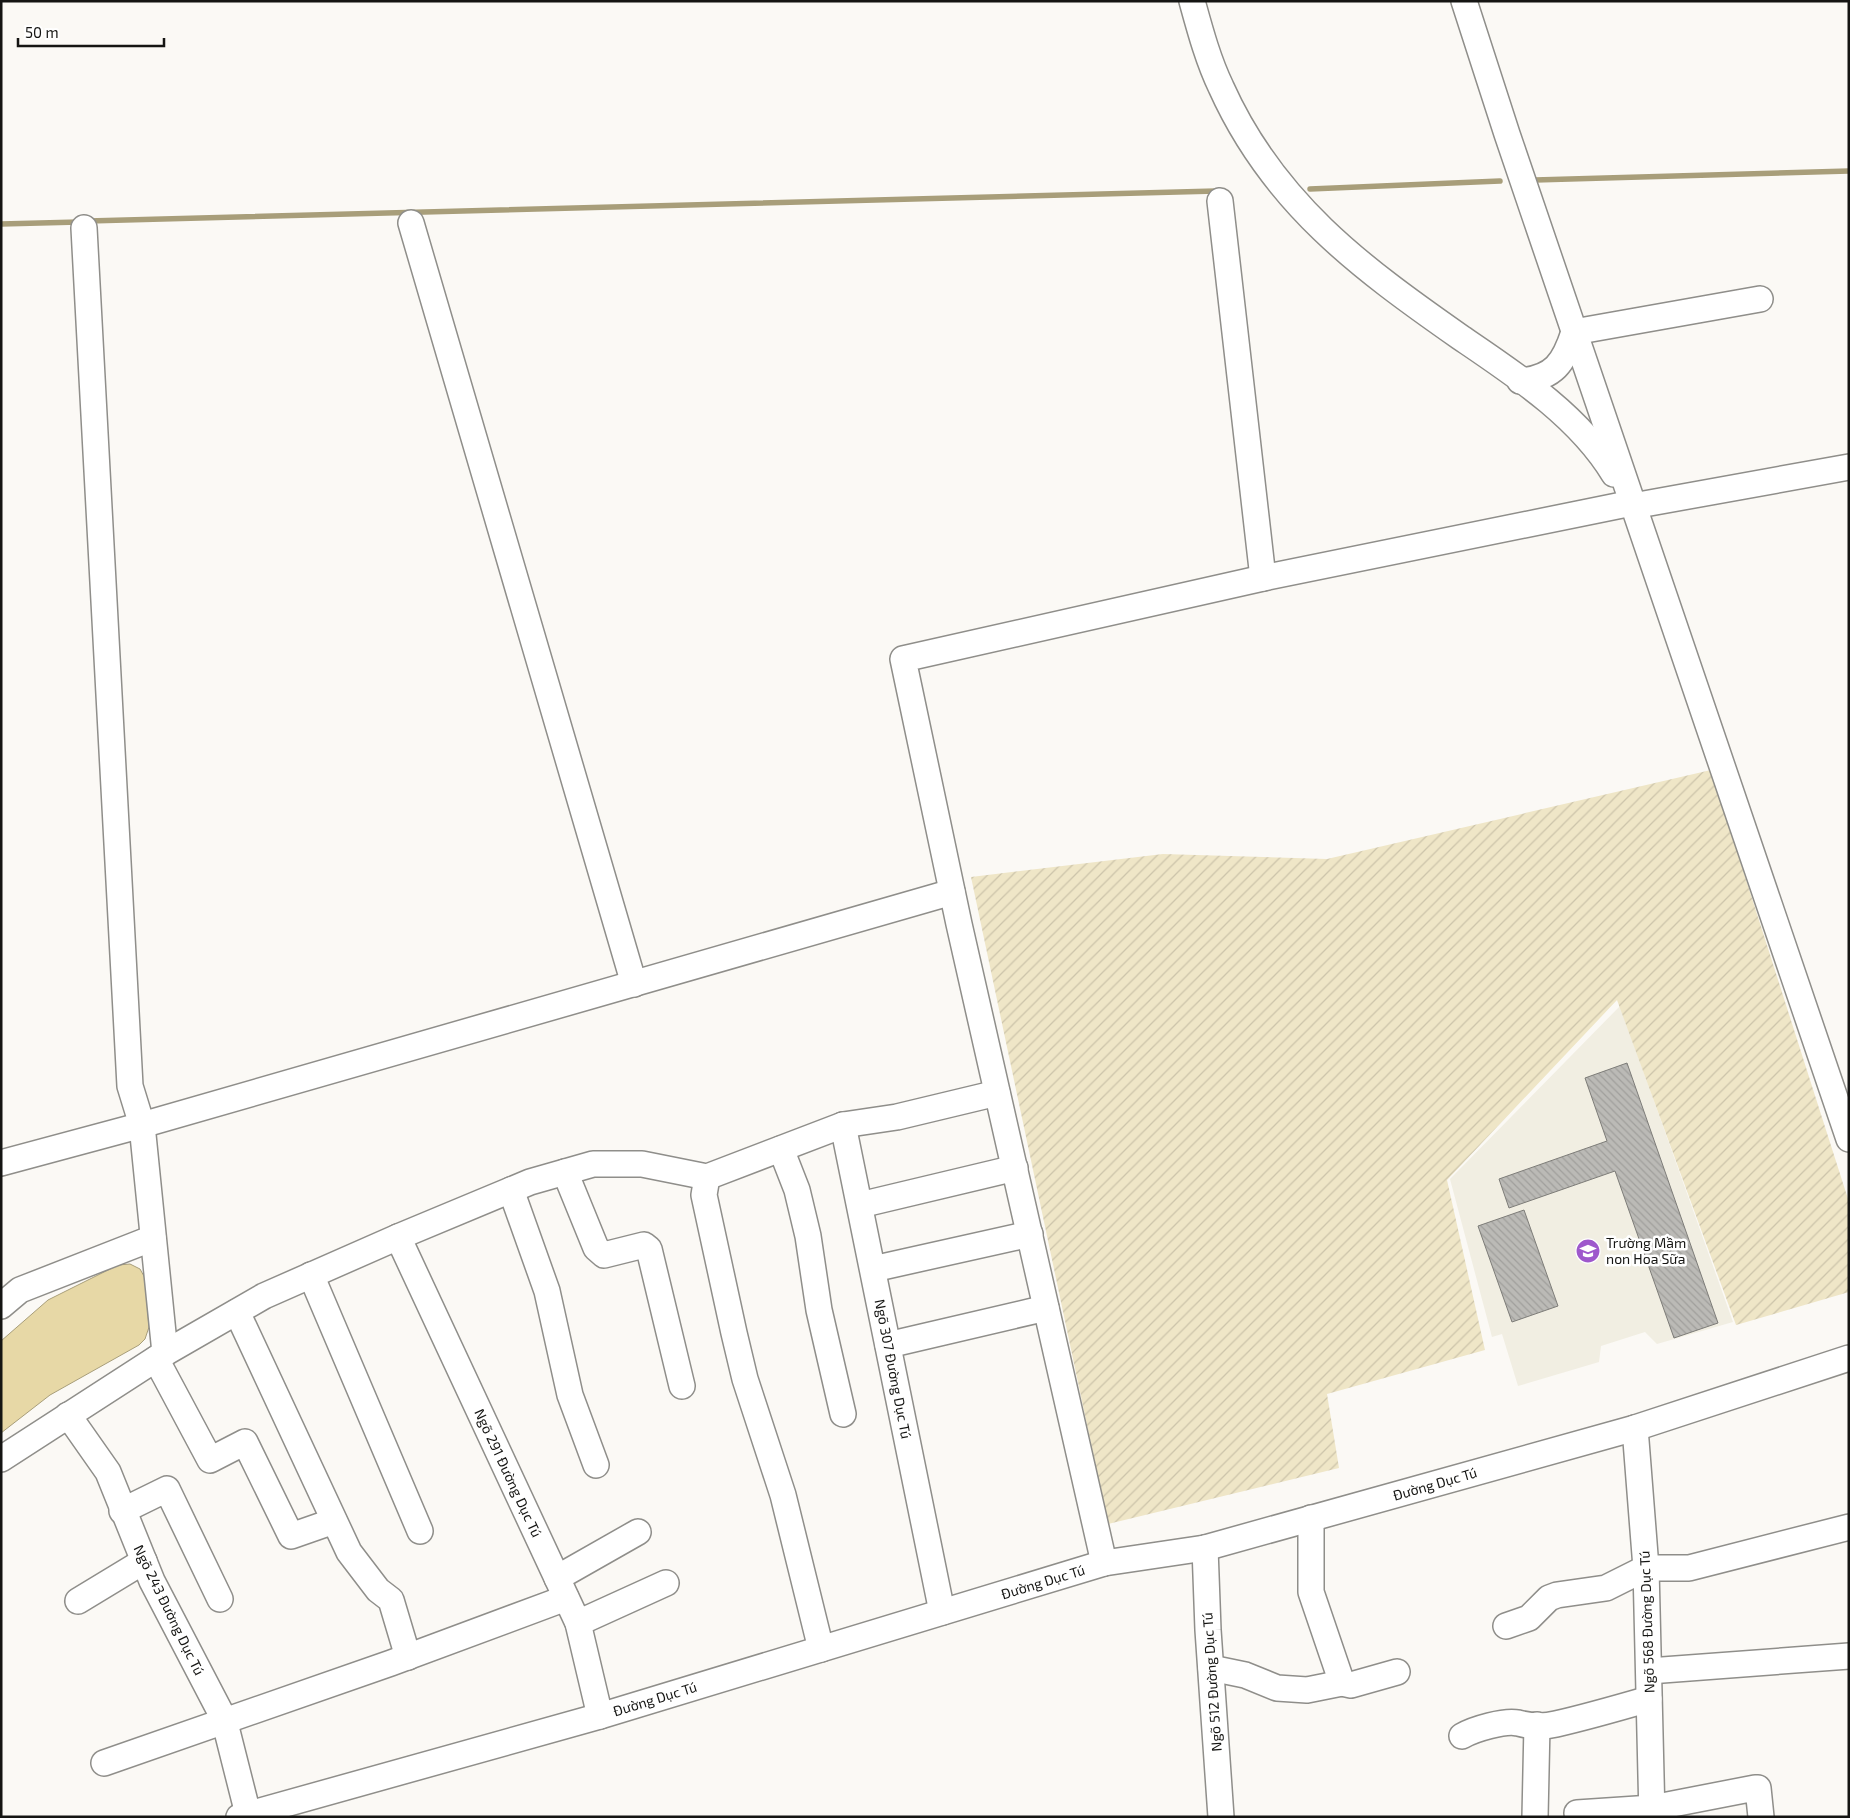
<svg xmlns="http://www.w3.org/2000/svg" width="1850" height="1818" font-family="'Exo 2',sans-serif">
  <defs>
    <pattern id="garden-furrows" width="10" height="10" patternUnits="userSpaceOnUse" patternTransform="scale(1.25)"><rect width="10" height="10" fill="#efe6c7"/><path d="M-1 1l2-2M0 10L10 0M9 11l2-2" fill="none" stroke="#ccc4aa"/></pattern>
    <pattern id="building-back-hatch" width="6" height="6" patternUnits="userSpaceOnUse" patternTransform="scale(1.25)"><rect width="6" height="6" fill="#bbbab6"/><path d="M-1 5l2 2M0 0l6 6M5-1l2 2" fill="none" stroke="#a09f9c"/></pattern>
  </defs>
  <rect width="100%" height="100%" fill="#fbf9f5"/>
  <path fill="#f1eee2" d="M1620,1006l113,316 -76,22 -12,-12 -44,14 -2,16 -81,24 -16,-52 -10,3 -42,-158z"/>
  <path fill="url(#garden-furrows)" d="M1711,770l138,432v90l-113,33 -119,-325 -170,180 38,170 -158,44 12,74 -231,56 -137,-647 192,-23 164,5z"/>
  <path fill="#e7d8a6" stroke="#a89e7a" d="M130,1264l10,5 5,9 4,49 -4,12 -6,6 -89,50 -49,38v-92l47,-41 70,-35z"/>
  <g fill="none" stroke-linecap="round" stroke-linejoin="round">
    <g stroke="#a89e7a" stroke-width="5.5">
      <path d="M1535,180l314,-9"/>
      <path d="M1310,189l190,-8"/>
      <path d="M88,221l1128,-30"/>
      <path d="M1,224l78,-2"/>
    </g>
  </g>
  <g fill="url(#building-back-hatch)" stroke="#7d7c78">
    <path d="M1627,1063l91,260 -44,15 -59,-167 -106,37 -10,-29 108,-38 -22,-63z"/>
    <path d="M1524,1210l34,96 -46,16 -34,-96z"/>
  </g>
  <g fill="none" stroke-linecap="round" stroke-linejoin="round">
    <defs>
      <g id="minor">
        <path d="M1192,1c8,29 16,59 29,86 52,116 139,180 239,250 56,38 119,79 154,137"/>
        <path d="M1464,1l43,133 342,1005"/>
        <path d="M1220,201l43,377"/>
        <path d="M411,223l223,761"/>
        <path d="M84,228l46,858 12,39 23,228"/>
        <path d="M1520,381c34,-3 44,-18 54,-49l186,-33"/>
        <path d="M1633,506l216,-39"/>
        <path d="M843,1125l99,487"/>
        <path d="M781,1149l16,41 11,46 11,74 24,104"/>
        <path d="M1,1163l141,-38 810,-233"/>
        <path d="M565,1172l31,76 8,7 40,-10 5,4 33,137"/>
        <path d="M707,1177l-3,18 30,138 11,46 38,116 38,154"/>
        <path d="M511,1190l36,101 23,104 26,70"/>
        <path d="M860,1205l155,-37"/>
        <path d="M398,1237l180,386 22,93"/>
        <path d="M873,1269l157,-35"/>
        <path d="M311,1275l109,256"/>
        <path d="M1,1306l19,-16 133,-52"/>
        <path d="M237,1312l112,240 29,38 13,10 17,57"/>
        <path d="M888,1345l158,-37"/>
        <path d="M156,1359l54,101 35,-18 46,94 43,-15"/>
        <path d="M68,1415l40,57 44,109 72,138 24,95"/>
        <path d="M1635,1428l11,140 6,249"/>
        <path d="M1,1459l164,-106 99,-57 134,-59 132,-55 63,-18h49l65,13 136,-52 54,-8 100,-24"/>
        <path d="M122,1511l45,-22 53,110"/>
        <path d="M1311,1518v74l31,91 9,2 46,-13"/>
        <path d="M1205,1548l3,82 13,187"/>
        <path d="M1104,1563l-145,-639 -56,-265 360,-81 369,-75"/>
        <path d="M557,1578l81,-46"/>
        <path d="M78,1601l66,-40"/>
        <path d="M578,1623l88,-40"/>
        <path d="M1506,1626l23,-8 20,-20 8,-3 49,-7 40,-20h43l160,-41"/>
        <path d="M1211,1668l34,7 32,13 30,2 35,-7"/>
        <path d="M1649,1671l200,-15"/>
        <path d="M1462,1736c12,-7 43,-16 56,-13 11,3 25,4 38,1 31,-7 62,-16 93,-25"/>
        <path d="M104,1763l287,-100 175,-65"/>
        <path d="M1577,1813l75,-5 103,-20h3l3,29"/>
        <path d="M239,1817l361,-101 504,-153 101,-15 430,-120 214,-70"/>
        <path d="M1535,1817l2,-92"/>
      </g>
    </defs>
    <use href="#minor" stroke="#8f8e8a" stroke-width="28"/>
    <use href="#minor" stroke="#fff" stroke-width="25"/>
  </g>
  <defs>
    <symbol id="school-disc" viewBox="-11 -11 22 22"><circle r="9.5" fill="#9e58cc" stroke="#fff"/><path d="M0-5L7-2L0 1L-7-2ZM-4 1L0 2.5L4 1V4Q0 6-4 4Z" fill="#fff"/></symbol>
  </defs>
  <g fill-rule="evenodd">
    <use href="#school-disc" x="1574" y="1237" width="28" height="28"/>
  </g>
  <g text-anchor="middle" stroke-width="5" stroke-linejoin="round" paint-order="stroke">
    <g font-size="14" fill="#151513" stroke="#fff" text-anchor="start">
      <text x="1606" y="1248">Trường Mầm<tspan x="1606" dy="16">non Hoa Sữa</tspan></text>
    </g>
    <g font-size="14" fill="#151513" stroke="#fff">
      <text transform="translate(893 1369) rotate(79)" y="5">Ngõ 307 Đường Dục Tú</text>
      <text transform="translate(508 1473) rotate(65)" y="5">Ngõ 291 Đường Dục Tú</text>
      <text transform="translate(1435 1484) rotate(-16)" y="5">Đường Dục Tú</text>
      <text transform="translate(1043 1582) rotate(-17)" y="5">Đường Dục Tú</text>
      <text transform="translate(169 1610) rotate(64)" y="5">Ngõ 243 Đường Dục Tú</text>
      <text transform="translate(1647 1622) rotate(-92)" y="5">Ngõ 568 Đường Dục Tú</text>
      <text transform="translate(1212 1682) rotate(-94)" y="5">Ngõ 512 Đường Dục Tú</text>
      <text transform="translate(655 1699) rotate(-17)" y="5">Đường Dục Tú</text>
    </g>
  </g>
  <rect width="1850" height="1818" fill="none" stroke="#151513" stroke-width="5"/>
  <path d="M18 38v8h146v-8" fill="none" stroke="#151513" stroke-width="2.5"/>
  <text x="25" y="38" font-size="15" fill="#151513" stroke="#ffffff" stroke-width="4" paint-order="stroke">50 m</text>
</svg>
